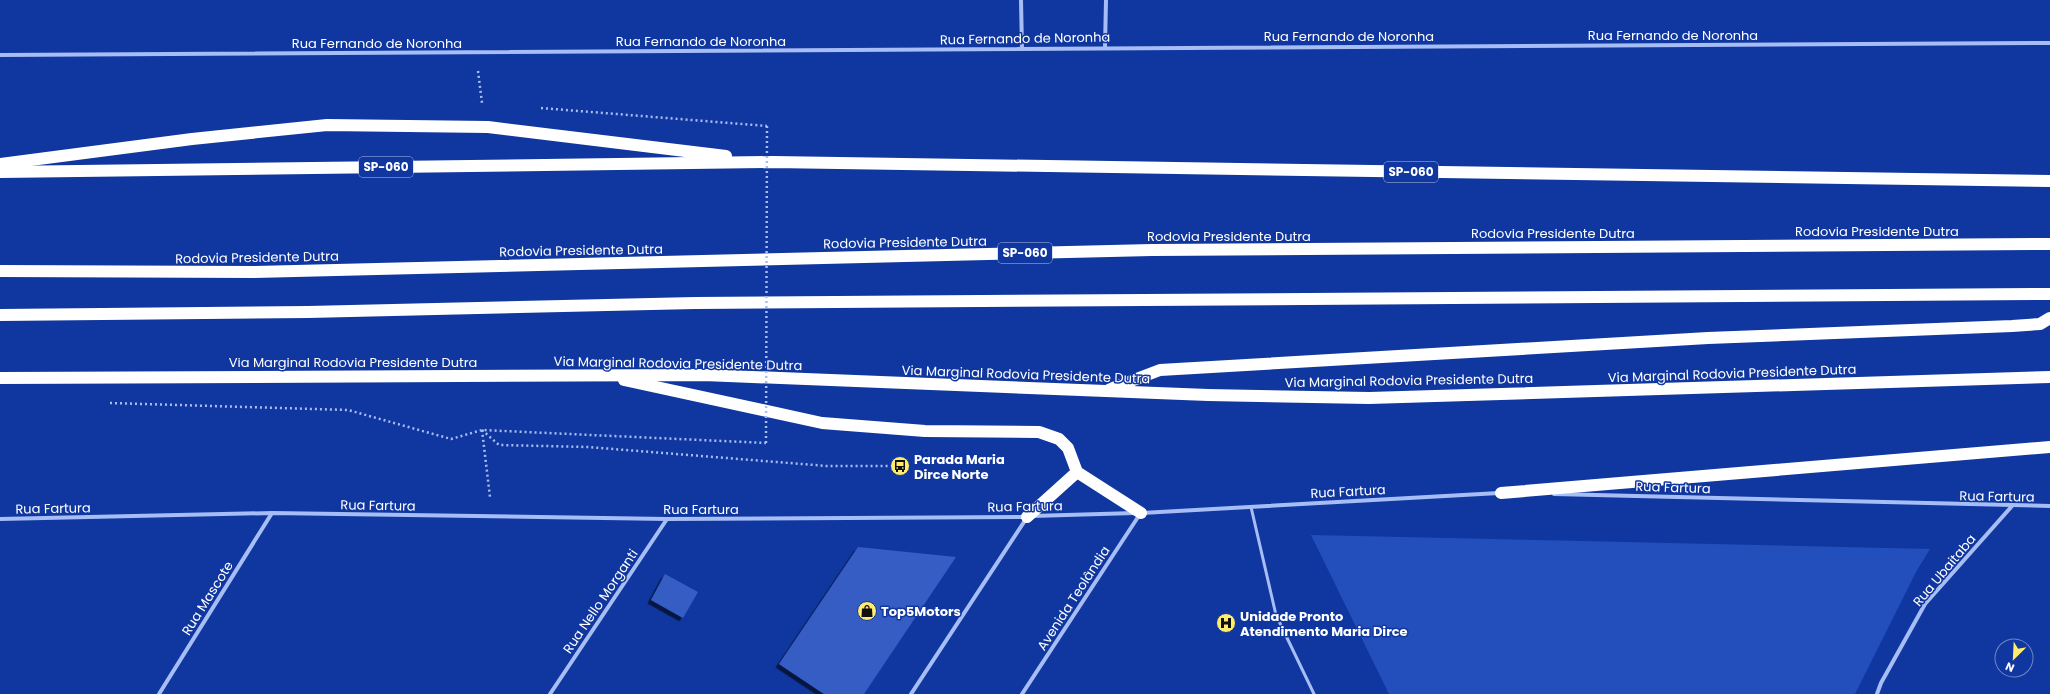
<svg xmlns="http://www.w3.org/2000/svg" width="2050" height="694" font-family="Poppins,sans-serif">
  <defs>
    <filter id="shadow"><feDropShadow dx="-3.5" dy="3.5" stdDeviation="0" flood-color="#0009"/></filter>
  </defs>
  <rect width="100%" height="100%" fill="#10379f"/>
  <path fill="#234fbd" d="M1311,535l619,14 -14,23 -61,122h-466z"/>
  <g fill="#345dc4" filter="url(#shadow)">
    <path d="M858,547l98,10 -92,137h-40l-45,-30z"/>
    <path d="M665,574l33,18 -15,26 -32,-18z"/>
  </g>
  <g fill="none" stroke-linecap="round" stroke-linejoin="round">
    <g stroke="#a7bdf5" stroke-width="2.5" stroke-dasharray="2 3" stroke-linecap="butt">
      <path d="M478,71l4,32"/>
      <path d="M541,108l226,18"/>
      <path d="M110,403l238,7 103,29 31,-9 284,13"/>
      <path d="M482,430l17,15 89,2 239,19h73"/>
      <path d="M482,430l8,67"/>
    </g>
    <path stroke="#a7bdf5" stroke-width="3" d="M1251,507l25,108 38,79"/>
    <g stroke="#a7bdf5" stroke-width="4">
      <path d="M1021,0l1,49"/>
      <path d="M1105,47l1,-47"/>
      <path d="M0,55l2050,-12"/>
      <path d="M1554,494l496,12"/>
      <path d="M1142,513l357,-20"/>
      <path d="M1032,516l103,-3"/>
      <path d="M0,519l272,-6 395,6 359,-2"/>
      <path d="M159,694l113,-181"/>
      <path d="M550,694l117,-175"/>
      <path d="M911,694l115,-175"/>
      <path d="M1022,694l118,-180"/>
      <path d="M1877,694l4,-11 44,-79 87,-98"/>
    </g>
    <g stroke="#fff" stroke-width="12">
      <path d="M0,164l192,-25 135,-14 161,2 238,29"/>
      <path d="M0,172l773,-10 1277,19"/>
      <path d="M0,271l254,1 898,-22 898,-6"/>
      <path d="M0,315l308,-3 387,-9 1355,-9"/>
      <path d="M0,378l704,-3 504,20 161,3 681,-21"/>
      <path d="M624,380l198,43 103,8 114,1 20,7 9,9 9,24 64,41"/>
      <path d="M1110,389l50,-19 548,-32 304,-12 28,-2 10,-6"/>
      <path d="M1501,493l549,-46"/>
      <path d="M1027,517l50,-45"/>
    </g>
    <path stroke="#a7bdf5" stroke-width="2.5" stroke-dasharray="2 3" stroke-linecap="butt" d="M766,443l1,-317"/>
  </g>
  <defs>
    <symbol id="bus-disc" viewBox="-11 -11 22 22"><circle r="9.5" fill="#ffec6b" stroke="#10379f"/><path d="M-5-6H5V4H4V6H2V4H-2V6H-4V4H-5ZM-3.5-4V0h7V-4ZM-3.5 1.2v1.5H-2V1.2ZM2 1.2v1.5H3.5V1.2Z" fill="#111"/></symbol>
    <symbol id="shop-disc" viewBox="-11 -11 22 22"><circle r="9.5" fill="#ffec6b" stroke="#10379f"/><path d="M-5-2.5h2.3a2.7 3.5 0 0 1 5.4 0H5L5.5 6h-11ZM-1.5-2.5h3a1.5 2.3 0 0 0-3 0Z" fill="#111"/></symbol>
    <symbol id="hospital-disc" viewBox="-11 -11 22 22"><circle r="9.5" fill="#ffec6b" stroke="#10379f"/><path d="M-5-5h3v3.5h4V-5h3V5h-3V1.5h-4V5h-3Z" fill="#111"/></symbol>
  </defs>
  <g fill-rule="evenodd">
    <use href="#bus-disc" x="889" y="455" width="22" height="22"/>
    <use href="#shop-disc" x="856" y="600" width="22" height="22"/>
    <use href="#hospital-disc" x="1215" y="612" width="22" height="22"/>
  </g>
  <g text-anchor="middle" stroke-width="3" stroke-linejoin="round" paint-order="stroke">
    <g fill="#10379f" stroke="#b7c3e2" stroke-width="1">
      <rect x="359" y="157" width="54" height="20" rx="3"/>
      <rect x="1384" y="162" width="54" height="20" rx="3"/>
      <rect x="998" y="243" width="54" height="20" rx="3"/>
    </g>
    <g font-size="12" font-weight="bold" fill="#fff">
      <text x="386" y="171">SP-060</text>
      <text x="1411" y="176">SP-060</text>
      <text x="1025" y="257">SP-060</text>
    </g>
    <g font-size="13" fill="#fff" stroke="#10379f">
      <text x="1673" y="40">Rua Fernando de Noronha</text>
      <text x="1349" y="41">Rua Fernando de Noronha</text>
      <text transform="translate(1025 38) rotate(-1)" y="5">Rua Fernando de Noronha</text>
      <text x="701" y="46">Rua Fernando de Noronha</text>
      <text x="377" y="48">Rua Fernando de Noronha</text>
      <text x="1877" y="236">Rodovia Presidente Dutra</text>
      <text x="1553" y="238">Rodovia Presidente Dutra</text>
      <text x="1229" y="241">Rodovia Presidente Dutra</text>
      <text transform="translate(905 242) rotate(-1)" y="5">Rodovia Presidente Dutra</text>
      <text transform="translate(581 250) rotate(-1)" y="5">Rodovia Presidente Dutra</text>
      <text transform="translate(257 257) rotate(-1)" y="5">Rodovia Presidente Dutra</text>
      <text x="353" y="367">Via Marginal Rodovia Presidente Dutra</text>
      <text transform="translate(678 363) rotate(1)" y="5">Via Marginal Rodovia Presidente Dutra</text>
      <text transform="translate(1732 373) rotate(-2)" y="5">Via Marginal Rodovia Presidente Dutra</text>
      <text transform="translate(1026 374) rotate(2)" y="5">Via Marginal Rodovia Presidente Dutra</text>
      <text transform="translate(1409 380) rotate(-1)" y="5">Via Marginal Rodovia Presidente Dutra</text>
      <text transform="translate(1673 487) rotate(2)" y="5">Rua Fartura</text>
      <text transform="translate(1348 491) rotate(-3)" y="5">Rua Fartura</text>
      <text transform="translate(1997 496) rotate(1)" y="5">Rua Fartura</text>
      <text transform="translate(378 505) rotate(1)" y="5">Rua Fartura</text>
      <text transform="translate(1025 506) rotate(-1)" y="5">Rua Fartura</text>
      <text transform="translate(53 508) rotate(-1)" y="5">Rua Fartura</text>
      <text x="701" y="514">Rua Fartura</text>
      <text transform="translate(1944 570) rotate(-50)" y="5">Rua Ubaitaba</text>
      <text transform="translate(207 598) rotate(-58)" y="5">Rua Mascote</text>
      <text transform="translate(1073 598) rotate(-57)" y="5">Avenida Teolândia</text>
      <text transform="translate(600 601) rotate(-56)" y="5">Rua Nello Morganti</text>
    </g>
    <g font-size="13" font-weight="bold" fill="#fff" stroke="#10379f" text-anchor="start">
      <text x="914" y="464">Parada Maria<tspan x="914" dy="15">Dirce Norte</tspan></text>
      <text x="881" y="616">Top5Motors</text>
      <text x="1240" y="621">Unidade Pronto<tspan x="1240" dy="15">Atendimento Maria Dirce</tspan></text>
    </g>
  </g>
  <g transform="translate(2014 658) rotate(204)"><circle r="19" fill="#10379f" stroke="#7087c5"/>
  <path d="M0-3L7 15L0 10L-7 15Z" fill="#ffec6b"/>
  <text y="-6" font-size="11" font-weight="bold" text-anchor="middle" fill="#ffffff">N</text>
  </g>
</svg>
